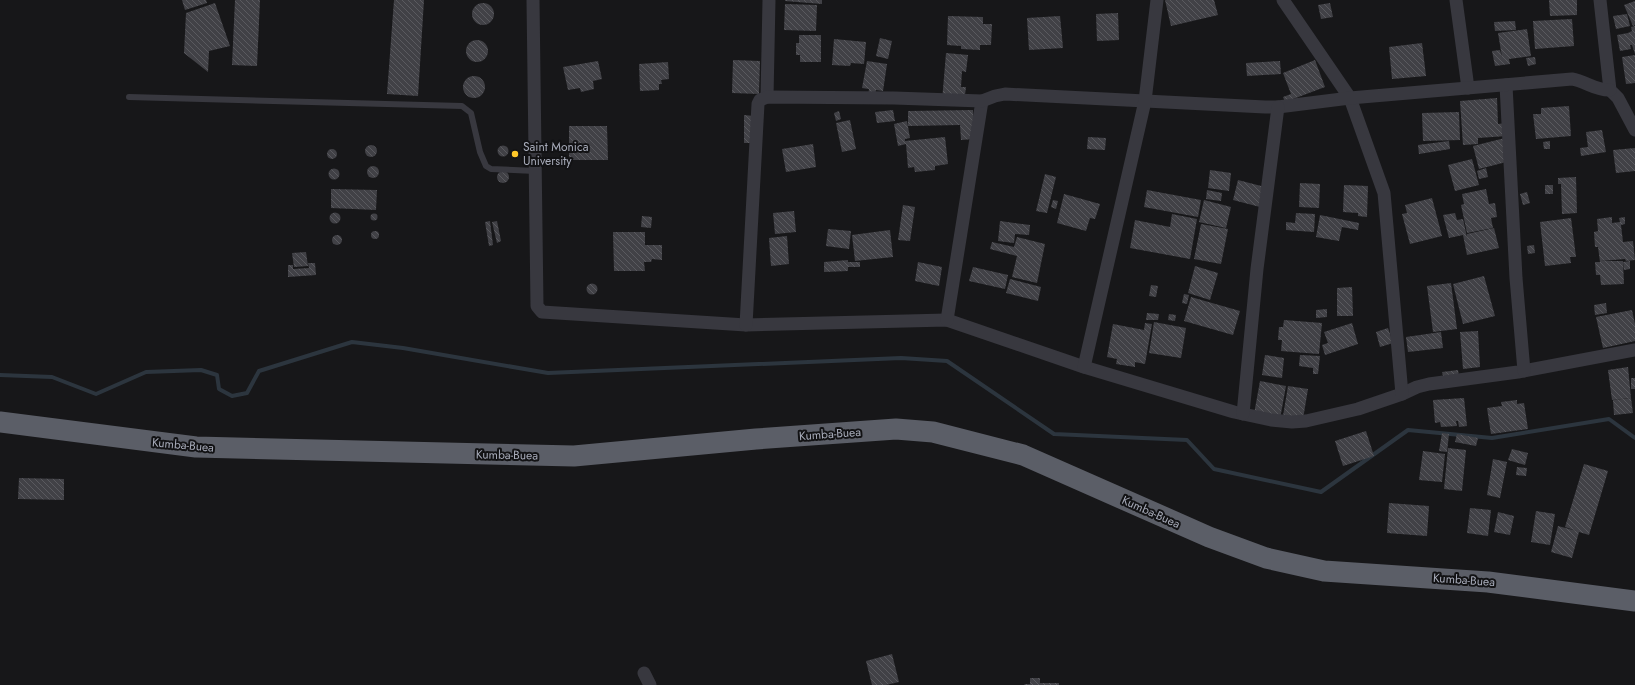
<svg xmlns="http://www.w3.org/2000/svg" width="1635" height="685" font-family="Jost,sans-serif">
  <defs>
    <pattern id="building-back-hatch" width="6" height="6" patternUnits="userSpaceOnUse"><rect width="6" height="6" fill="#414146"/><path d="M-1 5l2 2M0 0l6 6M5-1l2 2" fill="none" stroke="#5a5a5f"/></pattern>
  </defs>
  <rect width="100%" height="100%" fill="#171719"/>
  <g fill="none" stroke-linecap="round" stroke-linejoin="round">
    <path stroke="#2c353e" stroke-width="4" d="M0,375l52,2 44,17 50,-22 55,-2 16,5 2,14 13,7 15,-3 12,-22 93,-29 51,6 145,25 353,-15 46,3 107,73 133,6 27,29 107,23 87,-62 84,8 117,-19 26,19"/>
  </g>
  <g fill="url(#building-back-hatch)">
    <path d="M182,0h24l1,3 -22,7z"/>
    <path d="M235,0h25l-3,66 -25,-1z"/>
    <path d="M394,0h30l-6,96 -31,-2z"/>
    <path d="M785,0h37v4l-37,-3z"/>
    <path d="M1165,0h49l4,15 -47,11z"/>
    <path d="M1549,0h28v15l-27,1z"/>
    <path d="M1635,1v24l-2,1 -9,-21z"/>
    <path d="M215,3l15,43 -21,5 -1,21 -24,-19 2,-40z"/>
    <path d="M1330,3l3,14 -12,2 -3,-14z"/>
    <circle cx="483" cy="14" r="11"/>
    <path d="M785,4l32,1 -1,26 -32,-1z"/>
    <path d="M1118,13l1,27 -22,1 -1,-27z"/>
    <path d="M1627,14l3,12 -14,3 -3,-13z"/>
    <path d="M948,16l35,1v7h9l-1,21h-11v5l-19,-1v-3l-14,-1z"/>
    <path d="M1060,16l3,32 -34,2 -2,-32z"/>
    <path d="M1572,19l2,27 -39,3 -2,-28z"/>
    <path d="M1515,21l1,9 -21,1 -1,-9z"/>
    <path d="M1635,26v28l-3,-9h-2l1,4 -11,2 -3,-16 11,-2 4,-2 -1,-4z"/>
    <path d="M1527,29l4,27 -22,3 1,5 -15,2 -3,-15 8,-1 2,7 -4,-24z"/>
    <path d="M799,35h22v27h-21v-7h-4v-12h3z"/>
    <path d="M880,38l12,3 -4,18 -12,-3z"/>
    <path d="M834,39l32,3 -2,22 -13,-1 -1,3 -18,-1z"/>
    <circle cx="477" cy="51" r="11"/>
    <path d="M1422,43l4,33 -34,3 -3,-32z"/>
    <path d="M946,53l22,2 -2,17 -4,-1 -1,16h5l-2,16 -22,-2z"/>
    <path d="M1635,55v28l-9,1 -4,-27z"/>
    <path d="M1535,57l1,7 -8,2 -2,-8z"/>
    <path d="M733,60l27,1 -1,33 -27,-1z"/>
    <path d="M1315,60l10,27 -40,15 -2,-5 8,-3 -8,-21z"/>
    <path d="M598,61l4,18 -9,2 1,8 -13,3 -1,-4 -12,2 -5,-23z"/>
    <path d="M867,61l20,3 -4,27 -7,-1 -1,7 -7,-1 1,-7 -7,-1z"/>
    <path d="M1280,61l1,13 -34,2 -1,-13z"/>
    <path d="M668,62l1,17 -8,1 1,4h-3v6l-19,1 -1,-27z"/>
    <circle cx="474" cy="87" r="11"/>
    <path d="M1497,98l1,26 8,-1 1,13 -29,2v6l-15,1 -3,-44z"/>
    <path d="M1569,106l2,30 -35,3 -3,-25h8v-6z"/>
    <path d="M893,110l2,11 -18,2 -2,-11z"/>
    <path d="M973,110l1,29 -13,1 -1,-15 -52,1v-15z"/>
    <path d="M839,111l2,8 -5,2 -2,-8z"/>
    <path d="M1459,112l1,28 -37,1 -1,-28z"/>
    <path d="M744,115l10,1 1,27h-11z"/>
    <path d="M850,120l6,29 -14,3 -6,-29z"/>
    <path d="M907,121l3,17 -5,1v2l40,-4 3,27 -13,2v4l-20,2 -1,-5 -6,1 -2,-24 -8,2 -4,-22z"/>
    <path d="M569,126h38l1,34h-39z"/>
    <path d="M1602,130l4,22 -25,4 -1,-8 8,-1 -2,-15z"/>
    <path d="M1088,137l18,1 -1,12 -18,-1z"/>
    <path d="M1509,137l5,23 -35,9 -6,-23z"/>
    <path d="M1449,141l1,8 -31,5 -1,-9z"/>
    <path d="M1550,141v8h-6l-1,-7z"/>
    <path d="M813,144l3,23 -30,5 -4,-23z"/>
    <circle cx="371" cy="151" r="6"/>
    <circle cx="503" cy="151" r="5.5"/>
    <path d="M1635,148v23l-19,2 -3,-23z"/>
    <circle cx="332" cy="154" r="5"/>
    <path d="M1472,159l7,26 -24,6 -7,-26z"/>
    <circle cx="373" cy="172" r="6"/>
    <path d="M1486,168l2,9 -9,2 -2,-8z"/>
    <circle cx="334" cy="174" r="5.5"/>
    <path d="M1210,170l21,3 -2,18 -21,-3z"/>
    <circle cx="503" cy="177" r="6"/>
    <path d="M1045,174l11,3 -9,36 -11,-2z"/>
    <path d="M1576,177l1,36 -15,1 -1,-30h-3v-6z"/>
    <path d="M1238,180l27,7 -5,20 -27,-7z"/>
    <path d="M1300,183l20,1 -1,24 -20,-1z"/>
    <path d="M1344,185l24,1 -1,31 -9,-1v-3l-15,-1z"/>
    <rect x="1545" y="185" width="8" height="9"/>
    <path d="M331,189l46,1 -1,20 -45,-2z"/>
    <path d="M1486,189l3,15 6,-1 2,14 -6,1 2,10 -26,5 -6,-28 3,-1 -2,-10z"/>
    <path d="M1147,190l54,10 -3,17 -54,-10z"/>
    <path d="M1207,190l15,3 -1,8 -15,-2z"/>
    <path d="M1527,192l3,11 -7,2 -3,-11z"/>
    <path d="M1064,194l36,10 -5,15 -5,-1 -4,13 -29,-8z"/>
    <path d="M1432,198l10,38 -32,8 -8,-30 5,-1 -2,-8z"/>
    <path d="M1053,200l5,1 -2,8 -5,-2z"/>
    <path d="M1204,200l27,7 -5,21 -27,-6z"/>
    <path d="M903,205l12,2 -5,34 -12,-1z"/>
    <path d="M794,211l2,21 -21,2 -2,-21z"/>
    <circle cx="335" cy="218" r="5.5"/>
    <path d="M1296,213l19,1 -1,18 -28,-2v-8l9,1z"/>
    <path d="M1455,213l2,7 6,-1 4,18v-3l27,-6 5,20 -32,7 -4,-20 -14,3 -6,-23z"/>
    <circle cx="374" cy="217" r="3.5"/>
    <path d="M1172,214l25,5 -7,40 -60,-11 5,-28 35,7z"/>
    <path d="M1320,215l39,8 -1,7 -16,-3 -3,14 -23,-4z"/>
    <path d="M642,216l10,1 -1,11 -10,-1z"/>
    <path d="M1612,217v6l8,-1 -1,-4 6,-1v7l-4,1 2,17 10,-1 2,19 -9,1 -1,-2 -24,2h22l1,23 -23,1 -1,-10h-4l-1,-13h5l-2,-15h-3l-1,-15 4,-1 -1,-12z"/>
    <path d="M1571,218l5,39h-6l1,6 -26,3 -5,-44z"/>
    <path d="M490,221l3,24 -4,1 -4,-24z"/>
    <path d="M497,221l4,20 -4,2 -5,-21z"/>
    <path d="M1000,221l30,4 -1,10 -14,-1 -1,9 -16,-2z"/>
    <path d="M1201,224l27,5 -7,35 -27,-5z"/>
    <path d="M828,229l23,2 -2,18 -23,-3z"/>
    <path d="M890,230l3,27 -38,4 -3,-26z"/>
    <circle cx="375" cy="235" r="4"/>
    <path d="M613,232h32v13h17v15l-10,-1 -1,3h-7l1,9h-31z"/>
    <circle cx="337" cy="240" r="5"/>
    <path d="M787,236l2,28 -18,2 -2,-28z"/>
    <path d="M1017,237l28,7 -8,39 -25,-6 5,-21 -27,-7 2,-7 22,5z"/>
    <path d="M1534,245l1,8 -7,1 -1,-8z"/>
    <path d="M306,252l2,14 -14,1 -2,-14z"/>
    <path d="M848,260v2h12v5h-12v4l-24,1v-10z"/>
    <path d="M1630,261v8l-6,1 -1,-8z"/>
    <path d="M918,262l24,5 -3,19 -24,-5z"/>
    <path d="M308,263h7l1,12 -28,2v-12h5v4l16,-1z"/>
    <path d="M1195,266l23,7 -8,27 -22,-7z"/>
    <path d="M973,267l35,8 -3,14 -36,-8z"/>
    <path d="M1484,276l11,40 -32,8 -10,-40z"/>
    <path d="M1010,279l31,8 -3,14 -32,-8z"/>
    <path d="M1451,283l6,46 -24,3 -6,-46z"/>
    <circle cx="592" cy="289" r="5.5"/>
    <path d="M1151,285l7,1 -2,11 -7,-1z"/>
    <path d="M1352,287l1,29h-16v-28z"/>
    <path d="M1184,294l5,1 -2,9 -5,-1z"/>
    <path d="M1191,297l49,14 -7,24 -49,-14z"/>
    <path d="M1606,303l1,10 -12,2 -1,-10z"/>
    <path d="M1327,309v8l-11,1v-8z"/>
    <path d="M1632,310l3,14v17l-32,7 -7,-31z"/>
    <path d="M1147,313l12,1 -1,6h-12z"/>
    <path d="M1169,314l7,1 -1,6 -7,-1z"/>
    <path d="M1284,320l38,3 -3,31 -38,-3 1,-11h-4l1,-13h4z"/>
    <path d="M1154,322l32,6 -5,30 -32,-5z"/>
    <path d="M1145,323l7,1 -7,40 -10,-2v5l-19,-3 1,-5 -10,-2 6,-33 31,6z"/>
    <path d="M1352,323l6,21 -33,11 -3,-10 6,-2 -4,-11z"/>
    <path d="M1388,328l5,15 -13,4 -4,-15z"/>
    <path d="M1478,331l2,36 -17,2 -3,-37z"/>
    <path d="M1441,332l2,16 -35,4 -2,-15z"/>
    <path d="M1265,355l19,3 -2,20 -20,-3z"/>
    <path d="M1300,355l20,1 -2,18h-5v-6l-14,-2z"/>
    <path d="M1628,367l3,31 -19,2 -4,-30z"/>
    <path d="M1458,370l1,7 -15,3 -2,-8z"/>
    <rect x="1631" y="378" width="4" height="11"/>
    <path d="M1260,381l26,5 -6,33 -26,-5z"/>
    <path d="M1288,386l20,3 -5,30 -20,-3z"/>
    <path d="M1464,398l3,28 -8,1 -1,-6h-2l1,5 -16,1 -1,-5 -5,1 -2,-23z"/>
    <path d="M1631,398l2,15 -19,2 -1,-15z"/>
    <path d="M1517,400v4l7,-1 4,26 -37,5 -4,-26 15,-2 -1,-4z"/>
    <path d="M1366,431l8,25 -31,10 -8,-25z"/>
    <path d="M1442,433l7,1 -2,18 -8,-1z"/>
    <path d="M1457,434l21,4 -2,8 -21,-4z"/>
    <path d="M1448,448l18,2 -4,41 -18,-2z"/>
    <path d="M1512,449l16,4 -3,12 -17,-5z"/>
    <path d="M1423,451l22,3 -3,28 -23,-2z"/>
    <path d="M1493,459l14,3 -7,36 -13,-3z"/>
    <path d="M1584,464l24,7 -19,64 -10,-3 -7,26 -21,-6 7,-26 19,5 -12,-4z"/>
    <path d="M1517,467l10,1 -1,8 -10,-1z"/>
    <path d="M19,478l45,1v21l-46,-1z"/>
    <path d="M1389,503l40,3 -2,30 -40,-3z"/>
    <path d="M1470,508l21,2 -3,26 -21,-3z"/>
    <path d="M1536,511l19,3 -5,31 -19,-3z"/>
    <path d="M1498,512l16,4 -4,19 -16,-3z"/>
    <path d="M892,654l7,28 -13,3h-14l-6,-24z"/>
    <path d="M1030,678h10v5h19v2h-34l-1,-1h6z"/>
  </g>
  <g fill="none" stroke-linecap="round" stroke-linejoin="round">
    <path stroke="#38383f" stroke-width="6" d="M129,97l333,9 9,7 9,39 6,14 5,3 44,2"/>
    <g stroke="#38383f" stroke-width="13">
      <path d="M533,0l4,306 5,6 204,13 201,-5 137,47 150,45 37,8 21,2 14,-1 52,-12 44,-15 15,-7 12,-3 89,-12 117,-22"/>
      <path d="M1283,0l67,98 34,95 18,201"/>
      <path d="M1456,0l12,88"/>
      <path d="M1600,0l10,90 8,8 17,32"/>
      <path d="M1506,85l10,193 8,93"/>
      <path d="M767,97l2,-97"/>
      <path d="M947,320l35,-219"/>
      <path d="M746,325l12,-221 2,-4 7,-3 127,1 88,3 13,-5 10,-2 260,13h13l72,-9 222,-19c13,2 25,12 38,11"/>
      <path d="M1084,367l61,-266 12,-101"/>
      <path d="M1243,414l14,-145 21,-162"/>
      <path d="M644,673l6,12"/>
    </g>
    <path stroke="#5b5e67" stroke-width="21" d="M0,422l196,25 378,9 182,-17 140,-10 37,3 90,23 186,82 57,21 58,13 164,11 147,19"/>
  </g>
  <circle fill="#ffc829" stroke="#121214" stroke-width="1.5" cx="515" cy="154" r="4"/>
  <g text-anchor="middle" stroke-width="4" stroke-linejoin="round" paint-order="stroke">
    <g font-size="12" fill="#a8acba" stroke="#121214" text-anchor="start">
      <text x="523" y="151">Saint Monica<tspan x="523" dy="14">University</tspan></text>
    </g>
    <g font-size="12" fill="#a8acba" stroke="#121214">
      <text transform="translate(830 434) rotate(-4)" y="4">Kumba-Buea</text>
      <text transform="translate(183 445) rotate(5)" y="4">Kumba-Buea</text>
      <text transform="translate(507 455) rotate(1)" y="4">Kumba-Buea</text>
      <text transform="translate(1151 512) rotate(24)" y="4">Kumba-Buea</text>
      <text transform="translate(1464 580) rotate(4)" y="4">Kumba-Buea</text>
    </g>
  </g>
</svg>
